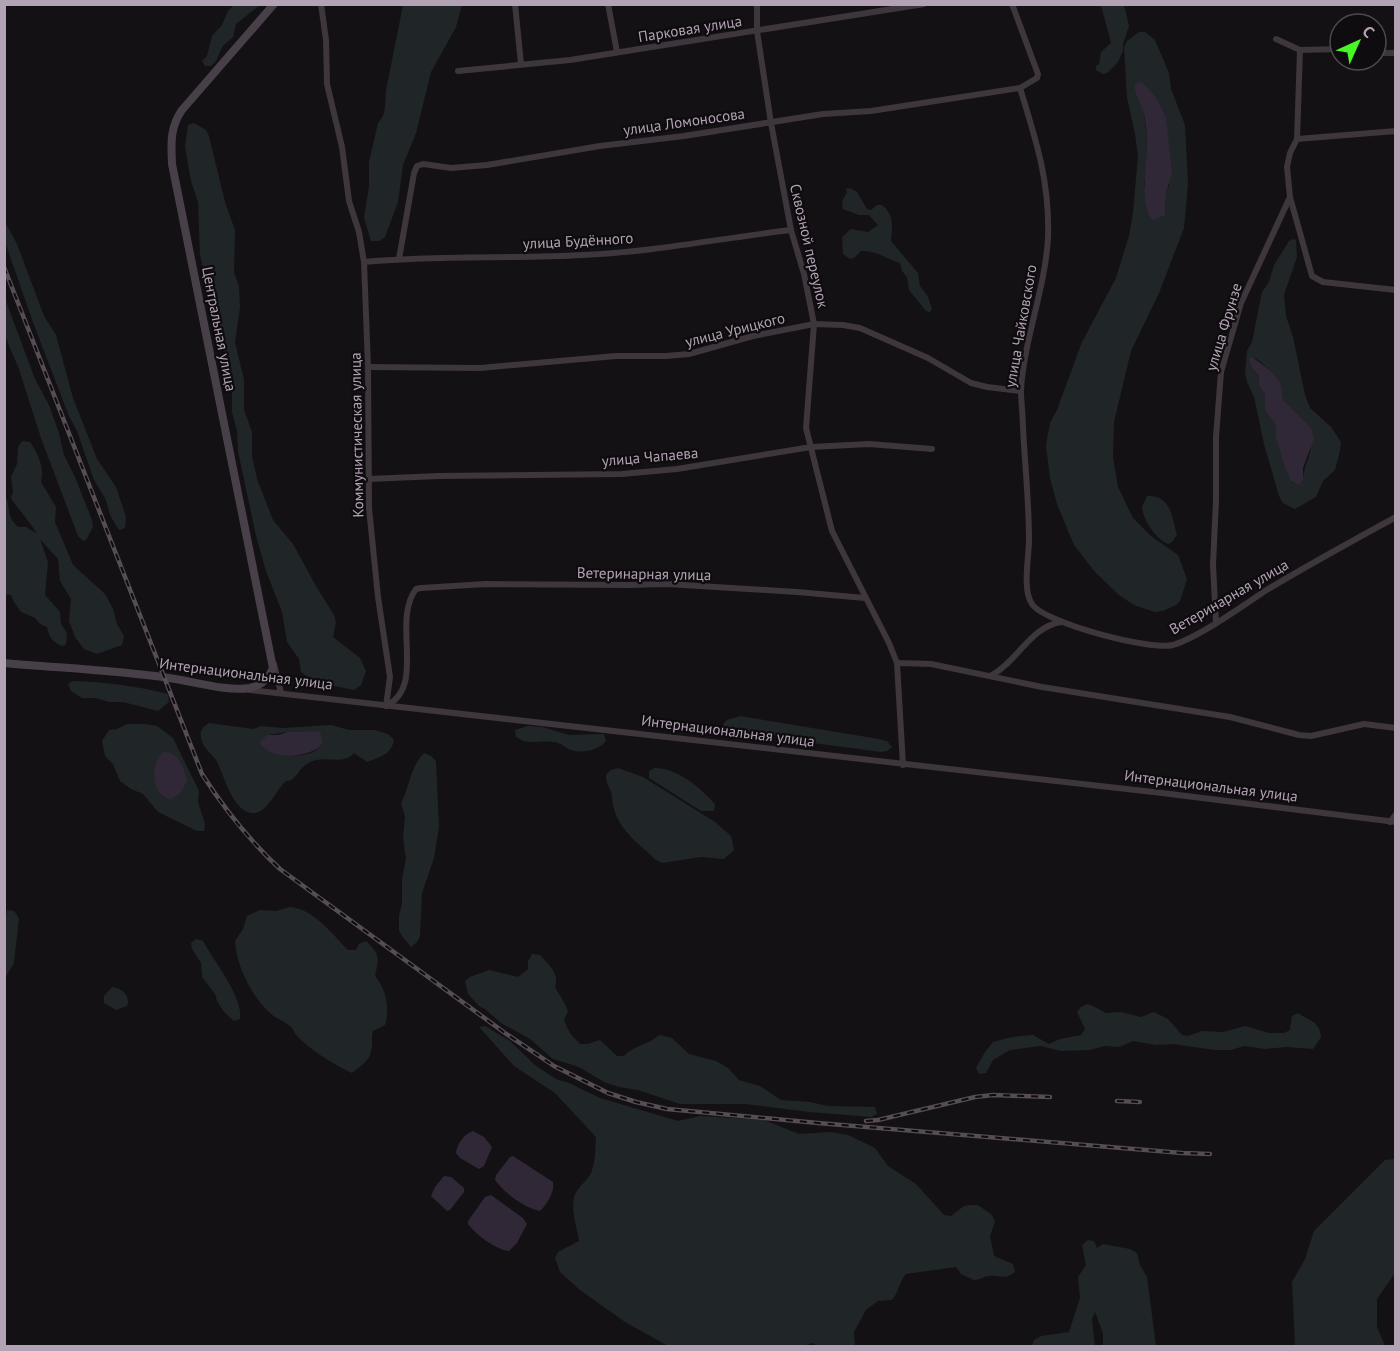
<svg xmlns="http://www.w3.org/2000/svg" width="1400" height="1351" font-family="'PT Sans',sans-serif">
  <rect width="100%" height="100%" fill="#131113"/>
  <g fill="#202628" fill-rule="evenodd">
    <path d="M235,4l25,1 -24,19 -3,13 -11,10 -6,14 -5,5h-6l-3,-5 5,-5 5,-20 10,-11 6,-14z"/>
    <path d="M403,5h59l-6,22 -25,45 -15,61 -13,32 -5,37 -13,35 -6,4h-8l-7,-23 5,-32v-24l9,-39 5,-7 2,-8 1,-18z"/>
    <path d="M1101,5h23l5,21 -6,18v7l-5,11 -11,11 -4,1 -7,-4v-4l3,-2 2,-12 10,-9z"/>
    <path d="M1139,32h6l10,8 14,33 2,16 14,36 3,59 -4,44 -25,65 -28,58 -17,71 -1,35 5,30 15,31 18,18 27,19 9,24 -7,22 -4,4 -13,6 -8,1 -21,-7 -15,-10 -24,-23 -21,-27 -17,-41 -7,-26 -4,-33 4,-22 7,-13 25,-68 34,-64 13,-42 4,-23 5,-57 -3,-22 -8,-37 -3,-50 3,-6zM1141,82l15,15 10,20 3,69 -3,7 -1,22 -21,-30c8,-33 -1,-69 -3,-103z"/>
    <path d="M194,123l12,7 3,6 16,66 10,28 -1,43 5,13 1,21 -5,35 9,38v30l8,22v24l5,23 16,41 20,24 23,42 18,29 2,7 -3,15 27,21 6,13 -5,14 -7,5 -39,-8 -14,-10 -2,-13 -12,-17 -5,-30 -16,-41 -10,-35 -18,-85 -1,-20 -5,-19v-27l-32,-130 -2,-53 -7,-21 -6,-34 3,-22z"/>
    <path d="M850,188l7,4 10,17 4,1 6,-5h5c13,11 10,21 9,36l27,32 2,13 8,11 4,12 -2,3 -4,-1 -17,-21 -2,-13 -5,-6 -2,-8c-14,-4 -24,-13 -39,-12l-7,7 -4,1 -7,-5 -1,-17 9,-8 17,3 10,-7 -9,-10h-10l-16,-6c-2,-5 0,-12 4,-16l-1,-4z"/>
    <path d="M5,222l12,22 27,72 12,19 17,63 24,61 19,28 10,30 -1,11 -6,2 -8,-13 -6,-19 -11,-18 -17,-49 -8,-15 -35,-91 -29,-83z"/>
    <path d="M1293,239l3,1 1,17 -13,38 2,21 7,21 12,58 5,13 21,19 10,15 -1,9 -5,19 -12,11 -7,16 -21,12 -12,-6 -4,-7 -15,-52 -10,-47 -7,-15 -2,-8 2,-23 5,-9 10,-50 7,-10 5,-17 15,-24zM1255,358c8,5 22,18 25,27 2,6 0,11 4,17 11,15 27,21 27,42 1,11 -8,21 -8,36l-10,3 -8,-15 -9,-42 -11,-16 1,-10 -1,-6 -6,-8z"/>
    <path d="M4,296l31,83 14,26 10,28 5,22 11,22 17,43 1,7 -7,13 -3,1 -5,-5 -37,-98 -22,-69 -14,-33z"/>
    <path d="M22,441l8,1c8,11 15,27 11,40l15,25 -1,15 18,43 32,29 8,15 4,15 7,12 -2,9 -25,9 -13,-5 -9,-12 -6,-16 2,-22 -11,-18 -2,-22 -18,-20 8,23 -3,33 15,17 1,12 6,9 -1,11 -3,2c-10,-3 -14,-9 -16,-19l-7,-3 -5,-6 -14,-6 -7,-10 -3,-7 -6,-1v-98c7,12 -1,17 13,31h8l11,7c-7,-13 -18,-23 -26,-36l2,-6 -2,-15 6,-13 1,-17z"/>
    <path d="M1147,496c24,-1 25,21 30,39l-5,7 -4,2c-12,-5 -25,-24 -26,-37z"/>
    <path d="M73,681c33,1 64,5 95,13l1,8 -11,9 -35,-9h-14l-13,-4h-14l-11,-7 -3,-7z"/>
    <path d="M740,716l133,22 14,3 5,6 -5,4 -6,1 -68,-9 -41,-8 -27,2 -19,-6 -3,-7 4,-4z"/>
    <path d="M209,723l44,6 8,-3 22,2 48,-3 18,5h26l13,4 6,6c-3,15 -14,17 -27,22l-13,-9c-13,15 -32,-2 -50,13 -5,4 -7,11 -13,14 -6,3 -2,-2 -7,3 -8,8 -16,28 -29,30 -22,2 -31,-39 -39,-53 -5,-7 -13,-12 -15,-22 -2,-7 3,-12 8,-15zM313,731l10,12c-10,17 -37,13 -54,9l-2,-17 20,-3z"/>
    <path d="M127,724h19l11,2 16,12 26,53 -1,11 7,22 -1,7h-7l-39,-19 -15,-18 -12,-5 -11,-8 -7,-17 -8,-8 -3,-15 7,-11 8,-1z"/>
    <path d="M528,726l14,1 27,8 35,-1 2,7c-6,8 -20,12 -31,10 -8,-1 -14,-9 -22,-9 -14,-2 -24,4 -37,-5l-1,-7z"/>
    <path d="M424,753l7,3 5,5 3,66 -5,31 -12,35 -2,43 -3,6 -6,5 -9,-11 -3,-6v-14l3,-13v-24l4,-20 -3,-21 2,-22 -4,-12c8,-17 10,-38 23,-51z"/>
    <path d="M618,768l25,9 72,45 16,14 3,14 -10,9 -23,-2 -39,6 -6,-3c-21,-20 -42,-33 -44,-63 0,-8 -7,-13 -6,-22l5,-5z"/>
    <path d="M655,768c23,0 45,20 60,36l-1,7h-13l-52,-33v-7z"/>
    <path d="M290,907c24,2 42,27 58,43h8l3,-6 7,-3c14,14 13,16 9,35 11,13 15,32 10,49l-12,6c-2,7 0,13 -2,20 -1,10 -12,16 -19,22 -16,-7 -43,-24 -55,-37 -2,-2 -3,-5 -5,-8 -6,-7 -17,-9 -23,-16 -18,-16 -33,-48 -34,-71l8,-12 4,-13 13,-6 16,1z"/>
    <path d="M7,910l7,1 5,7 -5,45 -9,15 -1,-48z"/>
    <path d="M196,939l7,2c10,19 41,57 37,78l-6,2 -10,-9 -7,-11 -2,-7 -13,-17 -1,-14 -9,-14 -1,-6z"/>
    <path d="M532,954l8,1c8,9 20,18 15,32 4,8 11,16 13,25l-4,7c3,11 8,17 16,25h7l13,-4 17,16h7c12,-12 23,-10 35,-21l13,3 17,16 27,7 12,7 11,12 21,6 21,14 29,2 18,4 47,1 2,7 -6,3 -62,-5 -63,-8h-66l-42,-14 -19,-3 -15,-5 -25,-15 -26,-8 -23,-20 -29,-16 -16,-14 -6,-3 -11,-12 -3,-13 5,-4 19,-7 29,7 10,-8v-8z"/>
    <path d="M112,987c9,1 19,8 15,19l-11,4 -12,-7v-7z"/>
    <path d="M1087,1004l6,2 13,7 15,-1 20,5 13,-5 14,7 14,16 6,1 14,-5 21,1 22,-6 24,7h15l6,-3 2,-14 6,-3c11,8 22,8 23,24l-8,12 -26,-2 -22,2 -21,-3 -13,4h-16l-43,-6 -16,1 -23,-4 -14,6 -14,-1 -15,4 -29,1 -21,-5 -30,4 -17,10 -7,13 -7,1 -3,-6 9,-16 8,-10 19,-5 21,-2 16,9 11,-5 21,-4 4,-6 -8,-17 4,-5z"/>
    <path d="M485,1026l25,15 25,24 21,14 13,4 31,15 78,23 22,-5 64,4 35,14 32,-2 17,3 27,13 13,18 28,18 28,31 7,1 13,-10 7,-1h7l14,10 3,7 -5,14 4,20 19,8 2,8c-10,8 -15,3 -26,4 -4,0 -10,4 -15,4l-13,-6 -5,-7 -50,7c-7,8 -7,18 -14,26l-14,1 -12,9 -12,22 1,14h-38l-4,-3 -11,3h-134l-43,-24 -45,-32 -20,-18 -5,-14 3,-6 21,-11c-2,-13 -8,-29 -5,-43 2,-10 11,-15 16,-23 6,-11 5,-27 6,-38l-41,-44 -41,-27 -35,-39z"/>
    <path d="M1395,1159v114l-18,26v28l8,19h-90l-3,-64 13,-23 9,-28 71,-71z"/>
    <path d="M1088,1240l6,1 3,7 6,-4 27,5 7,4 3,12 7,12 9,69h-53v-13l-8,-21 -3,7 3,27h-63l2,-6 7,-4 28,-4 11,-34 -2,-21 8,-12 -4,-20z"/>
  </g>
  <g fill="#312837">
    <path d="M1142,82l14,15 10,20 6,56 -6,20 -1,22 -12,5c-14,-13 -6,-54 -6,-72 0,-12 -1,-27 -4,-38 -3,-9 -9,-16 -8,-26z"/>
    <path d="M1252,357l19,14 9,11 3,18 28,28 3,11 -11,29v12l-4,5 -8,-4 -6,-13 -9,-31v-11l-11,-16v-16l-6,-8 -1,-11 -7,-9 -2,-7z"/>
    <path d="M313,731l7,1 3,11c-10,16 -57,18 -63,-1l7,-7h11l9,-3z"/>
    <path d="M163,752c16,-1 21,16 24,29l-7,12 -9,6c-21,-3 -21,-35 -8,-47z"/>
    <path d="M473,1131l11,6 8,10 -8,19 -5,3 -19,-11 -4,-5c1,-9 8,-19 17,-22z"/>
    <path d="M513,1156l40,26c2,10 -6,22 -13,29 -15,-3 -36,-18 -45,-31l1,-5 14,-18z"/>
    <path d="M444,1176l7,1 13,11v4l-14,18 -3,1 -16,-15 4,-9z"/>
    <path d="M491,1195l32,23 4,6 -10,19 -8,8c-13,-1 -34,-17 -41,-27v-3l17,-24z"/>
  </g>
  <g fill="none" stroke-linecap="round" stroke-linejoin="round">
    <g stroke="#3d363d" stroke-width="6">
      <path d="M321,4l5,36 1,44 15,63 7,54 10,31 5,30 4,105 1,141 9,89 12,80 -4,29"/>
      <path d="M515,4l6,60"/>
      <path d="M608,4l9,48"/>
      <path d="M757,4v27l14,92 20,107 13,44 10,50 -8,104 26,103 57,112 8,20 6,102"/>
      <path d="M1276,39l24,11 40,-1"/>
      <path d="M1376,53h20"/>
      <path d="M458,71l112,-11 354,-56"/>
      <path d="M1020,88c16,52 30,94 28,150 -3,52 -24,101 -27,152 0,13 2,25 2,38 2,37 6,74 6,112 0,17 -7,50 3,64 12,19 119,47 141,41 26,-8 68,-38 92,-54 43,-26 87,-50 131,-74"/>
      <path d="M1297,139l99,-8"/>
      <path d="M1290,197l22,79 11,6 73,8"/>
      <path d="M399,259l15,-86 3,-7 6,-2 28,4 36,-3 113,-19 84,-10 139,-22 48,-3 149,-23 17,-10 1,-4 -26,-70"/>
      <path d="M364,262c72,-7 146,-3 219,-7 70,-3 139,-17 208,-25"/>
      <path d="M368,367l112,1 136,-12h50l23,-2 64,-18 61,-12 29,1 17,3 68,30 43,25 16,4 34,4"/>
      <path d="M368,479l71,-3 183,-2 55,-5 134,-22 58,-3 63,5"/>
      <path d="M1216,622l-3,-57 3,-65v-63l5,-65 20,-69 49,-106 -3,-30 3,-14 7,-14 3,-89"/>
      <path d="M897,663l34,1 111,23 188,30 69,18 12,1 53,-12 32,4"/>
      <path d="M274,664l7,29"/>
      <path d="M992,675c26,-14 38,-48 69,-53"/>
      <path d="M250,690l912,103 234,29"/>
      <path d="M386,706c41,-20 5,-84 30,-117l5,-1 65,-4 143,1 38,-1 130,8 68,6"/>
      <path d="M1390,822l6,-8"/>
    </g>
    <path stroke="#484048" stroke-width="8" d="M4,663c55,5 110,7 165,15 24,3 58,14 81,10 12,-3 19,-10 23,-20l-101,-504c-1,-21 -2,-37 10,-54l92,-106"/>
    <defs>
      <g id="rail">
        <path d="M4,267l198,507c23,36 47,66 78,95l225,164 49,33 54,27 28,9 31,7 151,14 364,30 28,1"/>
        <path d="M1117,1101l23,1"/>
        <path d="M866,1121l12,-1 97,-23 18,-2 57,2"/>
      </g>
    </defs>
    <use href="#rail" stroke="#554c55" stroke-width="4.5"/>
    <use href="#rail" stroke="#0e0c0e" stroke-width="2" stroke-dasharray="7" stroke-linecap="butt"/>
  </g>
  <g text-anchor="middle" stroke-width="4.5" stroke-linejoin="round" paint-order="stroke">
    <g font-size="15" fill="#b2a2b4" stroke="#0e0c0e">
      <text transform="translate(690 29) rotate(-9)" y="5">Парковая улица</text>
      <text transform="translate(684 122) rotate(-8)" y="5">улица Ломоносова</text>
      <text transform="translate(578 241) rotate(-3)" y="5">улица Будённого</text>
      <text transform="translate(809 246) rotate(77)" y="5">Сквозной переулок</text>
      <text transform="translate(1021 326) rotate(-80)" y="5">улица Чайковского</text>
      <text transform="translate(1224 327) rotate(-73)" y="5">улица Фрунзе</text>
      <text transform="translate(219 329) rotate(79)" y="5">Центральная улица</text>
      <text transform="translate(735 330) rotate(-14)" y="5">улица Урицкого</text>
      <text transform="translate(357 435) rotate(-91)" y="5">Коммунистическая улица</text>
      <text transform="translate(650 457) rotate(-5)" y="5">улица Чапаева</text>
      <text transform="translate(644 574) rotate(1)" y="5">Ветеринарная улица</text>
      <text transform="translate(1229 597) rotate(-30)" y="5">Ветеринарная улица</text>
      <text transform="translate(246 674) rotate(7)" y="5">Интернациональная улица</text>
      <text transform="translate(728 731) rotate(7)" y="5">Интернациональная улица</text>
      <text transform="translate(1211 786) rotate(7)" y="5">Интернациональная улица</text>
    </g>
  </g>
  <rect width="1400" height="1351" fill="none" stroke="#b2a2b4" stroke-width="12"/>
  <g transform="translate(1358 42) rotate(45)"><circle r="28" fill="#0e0c0e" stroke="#504850" stroke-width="1.5"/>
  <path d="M0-4.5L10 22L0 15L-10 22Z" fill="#48f626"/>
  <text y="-9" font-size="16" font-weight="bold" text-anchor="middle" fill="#b2a2b4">С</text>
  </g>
</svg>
